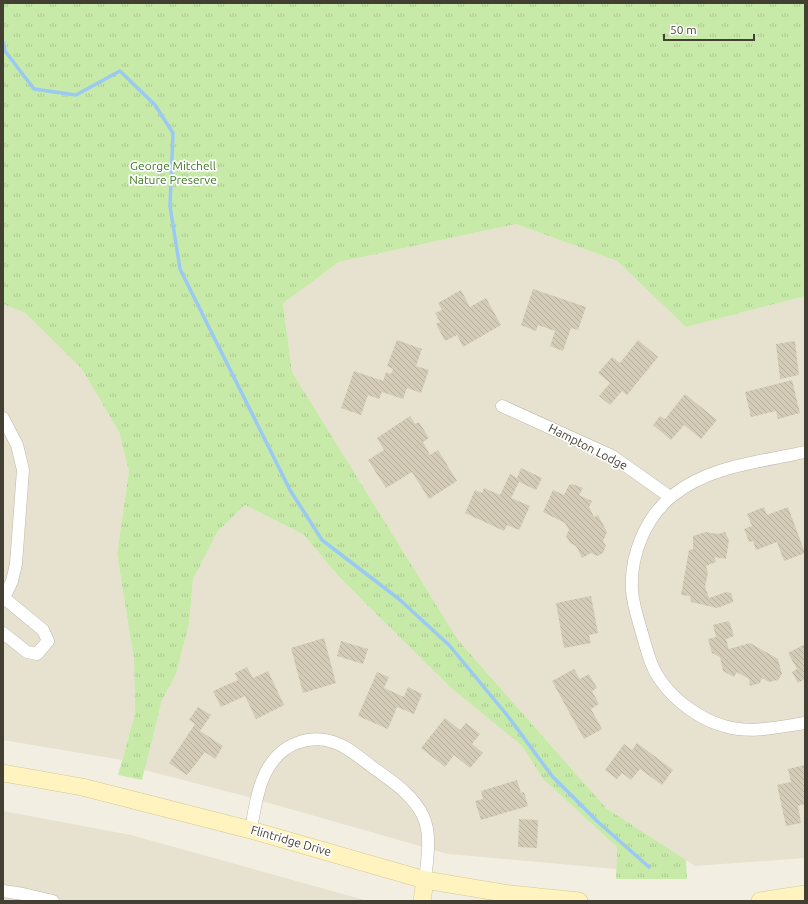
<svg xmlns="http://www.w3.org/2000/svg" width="808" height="904" font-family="Ubuntu,sans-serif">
  <defs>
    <pattern id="park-tufts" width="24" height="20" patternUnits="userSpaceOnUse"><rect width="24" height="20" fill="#c7eaa8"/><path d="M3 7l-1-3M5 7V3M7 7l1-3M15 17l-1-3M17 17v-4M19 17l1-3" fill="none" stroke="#acca91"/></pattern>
    <pattern id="building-back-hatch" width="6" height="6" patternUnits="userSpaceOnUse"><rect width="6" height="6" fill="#d4cbb7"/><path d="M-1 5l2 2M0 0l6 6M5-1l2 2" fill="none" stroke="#b7af9e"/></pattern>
  </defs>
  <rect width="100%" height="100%" fill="#f2efe2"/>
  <g fill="#e7e1d0">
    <path d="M516,224l101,37 69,66 119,-31v562l-110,8 -89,-58 -148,-168 -166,-268 -9,-70 56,-40z"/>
    <path d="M3,304l22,9 57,56 37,63 10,39 -12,83 17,106 1,54 -13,46 -119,-20z"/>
    <path d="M245,505l59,30 36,43 110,109 72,59 21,33 74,68 -1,22 -168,-15 -207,-59 -97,-25 18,-70 14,-26 13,-50 4,-45 25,-48z"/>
    <path d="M3,811l128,24 237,66h-365z"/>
  </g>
  <path fill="url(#park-tufts)" d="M3,3h802v293l-119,31 -69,-66 -101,-37 -177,38 -56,41 9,69 166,268 148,168 80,52 1,19h-71l1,-32 -74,-68 -21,-33 -72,-59 -110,-109 -36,-43 -59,-30 -27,26 -25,48 -4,45 -13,50 -14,26 -20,80 -24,-5 17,-61 -1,-54 -17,-106 12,-83 -10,-39 -37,-63 -57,-56 -22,-9z"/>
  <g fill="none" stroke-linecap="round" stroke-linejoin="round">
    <path stroke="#9ac9f4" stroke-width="3.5" d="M3,42l2,9 29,38 42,6 44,-24 35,34 18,28 -3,73 10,63 110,221 32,50 77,59 50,46 58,70 45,61 46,46 51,45"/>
  </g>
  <g fill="url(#building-back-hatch)">
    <path d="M533,289l53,18 -8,23 -7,-2 -8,23 -13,-5 5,-15 -17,-6 -2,6 -15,-6z"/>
    <path d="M461,290l9,17 16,-9 15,27 -38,22 -6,-12 -12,6 -9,-17 4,-2 -5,-9 7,-3 -4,-7z"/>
    <path d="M397,340l25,9 -6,17 13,4 -8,23 -14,-5 -4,11 -21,-7 -3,7 -11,-4 -7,20 -20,-7 13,-37 29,10 3,-9 5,2 2,-5 -6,-3z"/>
    <path d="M638,340l20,17 -31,38 -5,-4 -12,14 -11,-9 11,-13 -12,-10 14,-16 8,6z"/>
    <path d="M795,341l4,34 -19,4 -4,-35z"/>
    <path d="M792,380l8,33 -22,6 -2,-8 -25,6 -6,-25z"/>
    <path d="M685,394l32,26 -16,19 -17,-14 -13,15 -18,-15 7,-9 5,3z"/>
    <path d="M410,416l5,8 4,-2 10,16 -6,4 7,13 8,-5 19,31 -28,18 -17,-27 -26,16 -18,-28 16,-10 -7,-12z"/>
    <path d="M521,468l21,10 -6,12 -17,-8 -8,16 19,8 -11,24 -12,-5 -3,6 -39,-18 10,-23 7,3 2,-5 16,7 10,-21 7,4z"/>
    <path d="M572,484l11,4 -4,7 13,6 -3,6 5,10 4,-2 9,17 -4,9 3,5 -3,7 -6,3 -6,-3 -9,5 -6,-12 -6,-3 -4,-7 3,-6 -4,-7 -22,-11 10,-22 11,5 5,-10z"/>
    <path d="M764,507l3,8 21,-8 17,46 -21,8 -7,-19 -21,8 -3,-9 -4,1 -5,-13 8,-3 -5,-12z"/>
    <path d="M706,532l12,2 7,-2 4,8 -3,19 -12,-2 2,5 -10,4 2,7 -3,14 4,11 17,-6 5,1 2,7v2l-16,6 -26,-6 -1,-6 -9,-1 8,-45 4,-1v-13z"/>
    <path d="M591,596l7,37 -9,2 2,8 -27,5 -8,-45z"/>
    <path d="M728,621l2,2 4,13 -8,3 3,10 21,-6 28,16 4,15 -4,6 -9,2 -7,-4 -2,5 -10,3 -1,-7 -12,-7 -3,5 -11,-6 -3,-14 -8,-4 -4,-14 8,-2 -3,-12z"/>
    <path d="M324,638l12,45 -33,10 -12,-45z"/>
    <path d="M341,641l27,8 -5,15 -26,-8z"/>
    <path d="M805,644v35l-7,4 -6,-11 5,-3 -9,-16z"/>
    <path d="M247,667l6,11 15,-7 16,34 -28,14 -11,-23 -24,11 -8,-16 25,-11 -3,-7z"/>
    <path d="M574,669l6,10 9,-5 8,14 -5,3 7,13 -8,5 11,20 -18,10 -32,-58z"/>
    <path d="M377,672l12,5 -5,11 20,9 4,-10 14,7 -8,20 -17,-7 -9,22 -30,-13z"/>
    <path d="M198,707l13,8 -11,16 23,15 -8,13 -10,-7 -18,23 -18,-12 26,-39 -6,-4z"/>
    <path d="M445,718l15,12 6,-7 14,11 -8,10 11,9 -13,15 -16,-13 -9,12 -24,-19z"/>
    <path d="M637,743l36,27 -11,15 -22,-16 -9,11 -9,-7 -5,6 -12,-9 19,-26 8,6z"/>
    <path d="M805,765v39l-7,2 3,17 -15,3 -9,-41 14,-3 -3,-13z"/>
    <path d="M517,780l4,13 3,-1 4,14 -47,14 -6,-19 8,-2 -2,-8z"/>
    <path d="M519,819l19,1 -1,28 -19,-1z"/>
  </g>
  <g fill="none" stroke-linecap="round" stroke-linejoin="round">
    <defs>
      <g id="street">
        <path d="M502,406l110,50 58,41"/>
        <path d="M3,418l14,27 6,25 -7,94 -4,17 -9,19"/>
        <path d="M805,452c-45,10 -97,14 -133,44 -27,22 -42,60 -40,94 1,16 7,32 11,47 5,16 8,31 18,44 15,21 39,38 63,45 26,8 55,1 81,-3"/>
        <path d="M3,633l24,19 10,2 11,-13 -5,-11 -39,-32"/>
        <path d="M251,830c5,-33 11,-74 46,-87 11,-4 24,-5 36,-1 14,4 27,16 38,24 20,15 41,27 52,50 9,19 4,44 2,64"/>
        <path d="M3,891l20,3 30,7"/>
      </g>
      <g id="secondary">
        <path d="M3,773l79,14 169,43 174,50 85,14 69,7"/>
        <path d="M422,901l3,-21"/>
        <path d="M760,901l45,-7"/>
      </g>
    </defs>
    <use href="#street" stroke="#beb7a5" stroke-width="13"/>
    <use href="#secondary" stroke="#d5c88f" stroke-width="18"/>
    <use href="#street" stroke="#fff" stroke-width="12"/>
    <use href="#secondary" stroke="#fff4c0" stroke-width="17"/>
  </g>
  <g text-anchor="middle" stroke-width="3.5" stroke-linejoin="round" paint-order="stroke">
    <g font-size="12" fill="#3d7923" stroke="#fff">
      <text x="173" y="170">George Mitchell<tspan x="173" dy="14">Nature Preserve</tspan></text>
    </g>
    <g font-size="12" fill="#443f33" stroke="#fff">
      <text transform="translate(588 447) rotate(27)" y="4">Hampton Lodge</text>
      <text transform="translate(291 841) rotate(16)" y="4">Flintridge Drive</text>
    </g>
  </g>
  <rect width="808" height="904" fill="none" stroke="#443f33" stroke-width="8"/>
  <path d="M664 34v6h90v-6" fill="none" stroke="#443f33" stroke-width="2"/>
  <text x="670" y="34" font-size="12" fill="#443f33" stroke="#ffffff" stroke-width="3" paint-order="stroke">50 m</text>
</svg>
